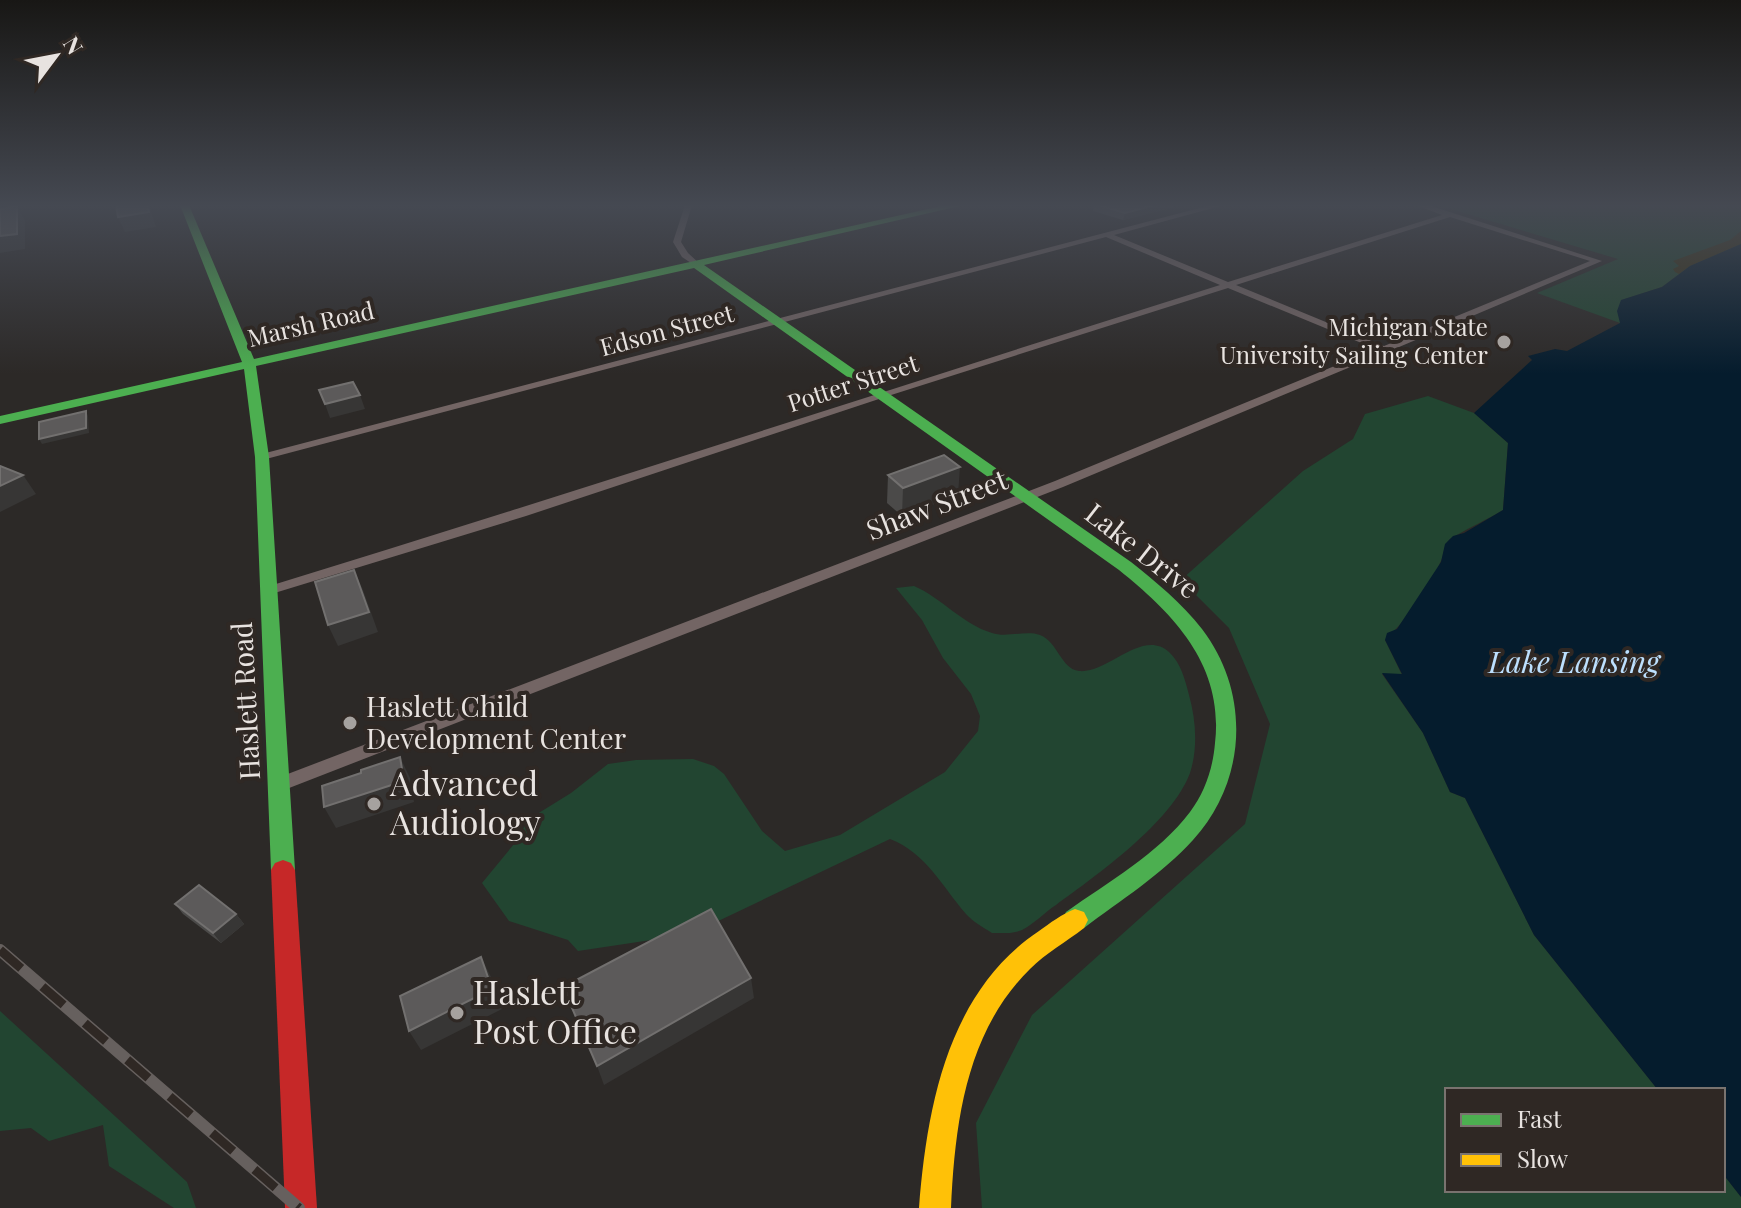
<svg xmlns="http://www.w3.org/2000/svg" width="1741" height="1208" font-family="'Playfair Display',serif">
  <rect width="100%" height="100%" fill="#2c2927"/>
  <g fill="#224531">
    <path d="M1437,205h304v39l-51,22 -28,21 -40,13 -2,23 -83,-30 81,-34z"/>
    <path d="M1428,396l46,17 34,30 -5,67c-9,6 -50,26 -54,30 -6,7 -5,16 -9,23 -12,26 -34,58 -55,77l17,35 -20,-1 41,59 27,59 15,6 69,137 124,155h-211v100h276v-16l18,23v11h-759l-6,-85 56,-108 213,-191 25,-100 -41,-96 -48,-48 122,-109 50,-32 12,-25z"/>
    <path d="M914,586c28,12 48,38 78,47 14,5 34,-3 48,2 18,7 21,34 39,36 29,3 63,-43 90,-19 12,11 16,28 20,43 7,25 9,53 1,78 -18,49 -93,102 -134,132 -11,7 -22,19 -34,25 -9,4 -21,3 -30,3 -9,-6 -19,-11 -26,-19 -24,-28 -40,-61 -76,-75l-199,95 -113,17 -10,-11 -59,-19 -27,-38 32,-39 15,-25 42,-26 37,-29 28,-4 57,-1 21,7 10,8 38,57 23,20 55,-16 105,-63 33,-41 2,-15 -9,-22 -28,-36 -21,-38 -26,-32z"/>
    <path d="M0,1011l187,171 9,26h-22l-65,-42 -6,-41 -54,16 -18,-13 -31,3z"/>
  </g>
  <path fill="#373013" d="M1741,231v13l-51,22 -11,8 -4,-2 -2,-3 6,-3 -6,-5 57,-21z"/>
  <path fill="#051c2d" d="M1741,244v953l-18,-23v-84h-65l-124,-155 -69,-137 -15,-6 -27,-59 -41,-60 20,1 -17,-34 2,-7 10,-4 44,-67 4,-18 8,-8 11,-3 39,-23 5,-67 -34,-30 58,-53 -4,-4 27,-7 12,2 53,-28 -3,-12 4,-11 41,-13 28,-21z"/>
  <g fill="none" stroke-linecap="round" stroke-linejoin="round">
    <g fill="#736564" fill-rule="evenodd">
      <path d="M685,205h7l-11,37 7,11 13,12 -4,2 -15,-10 -9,-15z"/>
      <path d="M1211,205h13l-110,30 114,47 214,-67 -26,-10h12l174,56 -210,89 -1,3h-7l-321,134 -779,303 -6,2 -6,-2 -3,-5 3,-5 783,-299 321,-132 -148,-61 -340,108 -362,120 -258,79 -5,-1 -2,-3 2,-3c320,-98 638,-203 957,-303l-114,-48 -840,222h-8v-4zM1450,217l140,44 -206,85 -148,-61z"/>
    </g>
    <path fill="#4caf50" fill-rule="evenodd" d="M180,205h9l65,154 692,-154h18l-260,60 427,297c25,20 51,41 71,67 49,64 45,152 -9,211 -32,35 -72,60 -109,88l-9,3 -9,-3 -4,-8 4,-8c42,-30 92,-58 124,-100 15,-20 23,-44 25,-69 9,-77 -40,-128 -96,-173l-425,-302 -438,98 13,91 26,413 -4,7 -8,3 -8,-3 -4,-7 -16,-413 -11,-88 -244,55v-8l242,-54z"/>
    <path fill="#ffc107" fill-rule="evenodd" d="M1075,909l9,3 4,8 -4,8c-18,14 -38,25 -54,41 -64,63 -75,154 -79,239h-32c8,-102 29,-216 120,-277 11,-8 23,-17 36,-22z"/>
    <path fill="#c62828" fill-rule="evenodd" d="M283,860l8,3 4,7 22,338h-32l-14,-338 4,-7z"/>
    <defs>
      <path id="rail" d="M0,950l299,258"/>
    </defs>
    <use href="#rail" stroke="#66605e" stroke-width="12"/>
    <use href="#rail" stroke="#2f2824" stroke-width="9" stroke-dasharray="28" stroke-linecap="butt"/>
  </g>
  <g fill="#4b4a49">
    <path d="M1093,205h81v2l-51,13 -30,-9z"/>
    <path d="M888,475l70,20 -56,21 -15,-13z"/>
    <path d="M175,904l61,10 8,10 -23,19 -38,-29z"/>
  </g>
  <g fill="#373635">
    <path d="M147,205h2l7,22 -31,5 -7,-15z"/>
    <path d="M1155,205h19v2l-51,13 2,-7z"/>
    <path d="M17,206l8,15v28l-25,4v-17z"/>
    <path d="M360,395l5,14 -35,9 -5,-14z"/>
    <path d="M86,411l2,5 1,17 -47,11 -3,-5z"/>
    <path d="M960,467l-2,28 -56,21 1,-28z"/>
    <path d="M23,475l13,19 -36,18v-26z"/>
    <path d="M354,570l9,20 15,42 -40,14 -10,-21z"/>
    <path d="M400,757l10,21 4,24 -78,26 -12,-21z"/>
    <path d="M236,914l8,10 -23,19 -8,-10z"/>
    <path d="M481,957l10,20 11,32 -81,41 -12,-19z"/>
    <path d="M751,978l3,20 -150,87 -7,-19z"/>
  </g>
  <g fill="#5c5a5a" stroke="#72706f" stroke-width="2">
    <path d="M116,205h31l2,7 -31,5z"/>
    <path d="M1098,205h57l-30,8z"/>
    <path d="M17,206v28l-17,2v-27z"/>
    <path d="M353,382l7,13 -35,9 -6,-14z"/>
    <path d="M86,411v17l-47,11v-17z"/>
    <path d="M944,455l16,12 -57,21 -15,-13z"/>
    <path d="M0,466l23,9 -23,11z"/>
    <path d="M354,570l15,42 -41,13 -13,-43z"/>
    <path d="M400,757l4,24 -80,26 -2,-21 39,-13v-3z"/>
    <path d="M199,885l37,29 -23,19 -38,-29z"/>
    <path d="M711,909l40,69 -154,88 -34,-79z"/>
    <path d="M481,957l11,32 -83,42 -9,-35z"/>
  </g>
  <linearGradient id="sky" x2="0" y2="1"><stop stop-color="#181715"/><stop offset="0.55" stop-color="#454952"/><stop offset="1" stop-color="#454952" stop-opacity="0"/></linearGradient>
  <rect width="1741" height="374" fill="url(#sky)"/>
  <g fill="#a6a29f" stroke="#2f2824" stroke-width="3">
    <circle cx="1504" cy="342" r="8"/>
    <circle cx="350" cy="723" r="8"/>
    <circle cx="374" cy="804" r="8"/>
    <circle cx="457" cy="1013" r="8"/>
  </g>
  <g text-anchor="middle" stroke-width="8" stroke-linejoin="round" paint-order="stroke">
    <g font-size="24" fill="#e8e3e0" stroke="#2f2824">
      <text transform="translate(311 325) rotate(-13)" y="8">Marsh Road</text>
      <text transform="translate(667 331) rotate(-15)" y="8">Edson Street</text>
      <text transform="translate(853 384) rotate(-18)" y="8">Potter Street</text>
    </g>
    <g font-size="24" fill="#e8e3e0" stroke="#2f2824" text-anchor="end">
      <text x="1488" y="336">Michigan State<tspan x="1488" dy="28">University Sailing Center</tspan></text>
    </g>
    <g font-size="28" fill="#e8e3e0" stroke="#2f2824">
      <text transform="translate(937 505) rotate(-21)" y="10">Shaw Street</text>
      <text transform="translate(1142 551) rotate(38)" y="10">Lake Drive</text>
      <text transform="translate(246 701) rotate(-93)" y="10">Haslett Road</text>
    </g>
    <g font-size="28" fill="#e8e3e0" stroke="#2f2824" text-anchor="start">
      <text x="366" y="717">Haslett Child<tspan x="366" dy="32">Development Center</tspan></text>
    </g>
    <g font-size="30" font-style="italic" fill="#bde0fe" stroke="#2f2824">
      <text x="1574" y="673">Lake Lansing</text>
    </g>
    <g font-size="34" fill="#e8e3e0" stroke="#2f2824" text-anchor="start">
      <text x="390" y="796">Advanced<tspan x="390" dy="39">Audiology</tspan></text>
      <text x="473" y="1005">Haslett<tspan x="473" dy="39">Post Office</tspan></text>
    </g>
  </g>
  <rect x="1445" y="1088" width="280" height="104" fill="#2f2824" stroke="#79736f" stroke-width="2"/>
  <rect x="1461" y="1114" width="40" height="12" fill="#4caf50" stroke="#79736f" stroke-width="2"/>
  <text x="1517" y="1128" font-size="24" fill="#e8e3e0">Fast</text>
  <rect x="1461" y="1154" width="40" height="12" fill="#ffc107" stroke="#79736f" stroke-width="2"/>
  <text x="1517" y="1168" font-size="24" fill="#e8e3e0">Slow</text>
  <g transform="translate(56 56) rotate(58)" stroke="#2f2824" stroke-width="6" paint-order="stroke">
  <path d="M0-6L14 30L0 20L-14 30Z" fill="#e8e3e0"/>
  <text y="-12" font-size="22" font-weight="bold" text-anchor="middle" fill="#e8e3e0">N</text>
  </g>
</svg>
